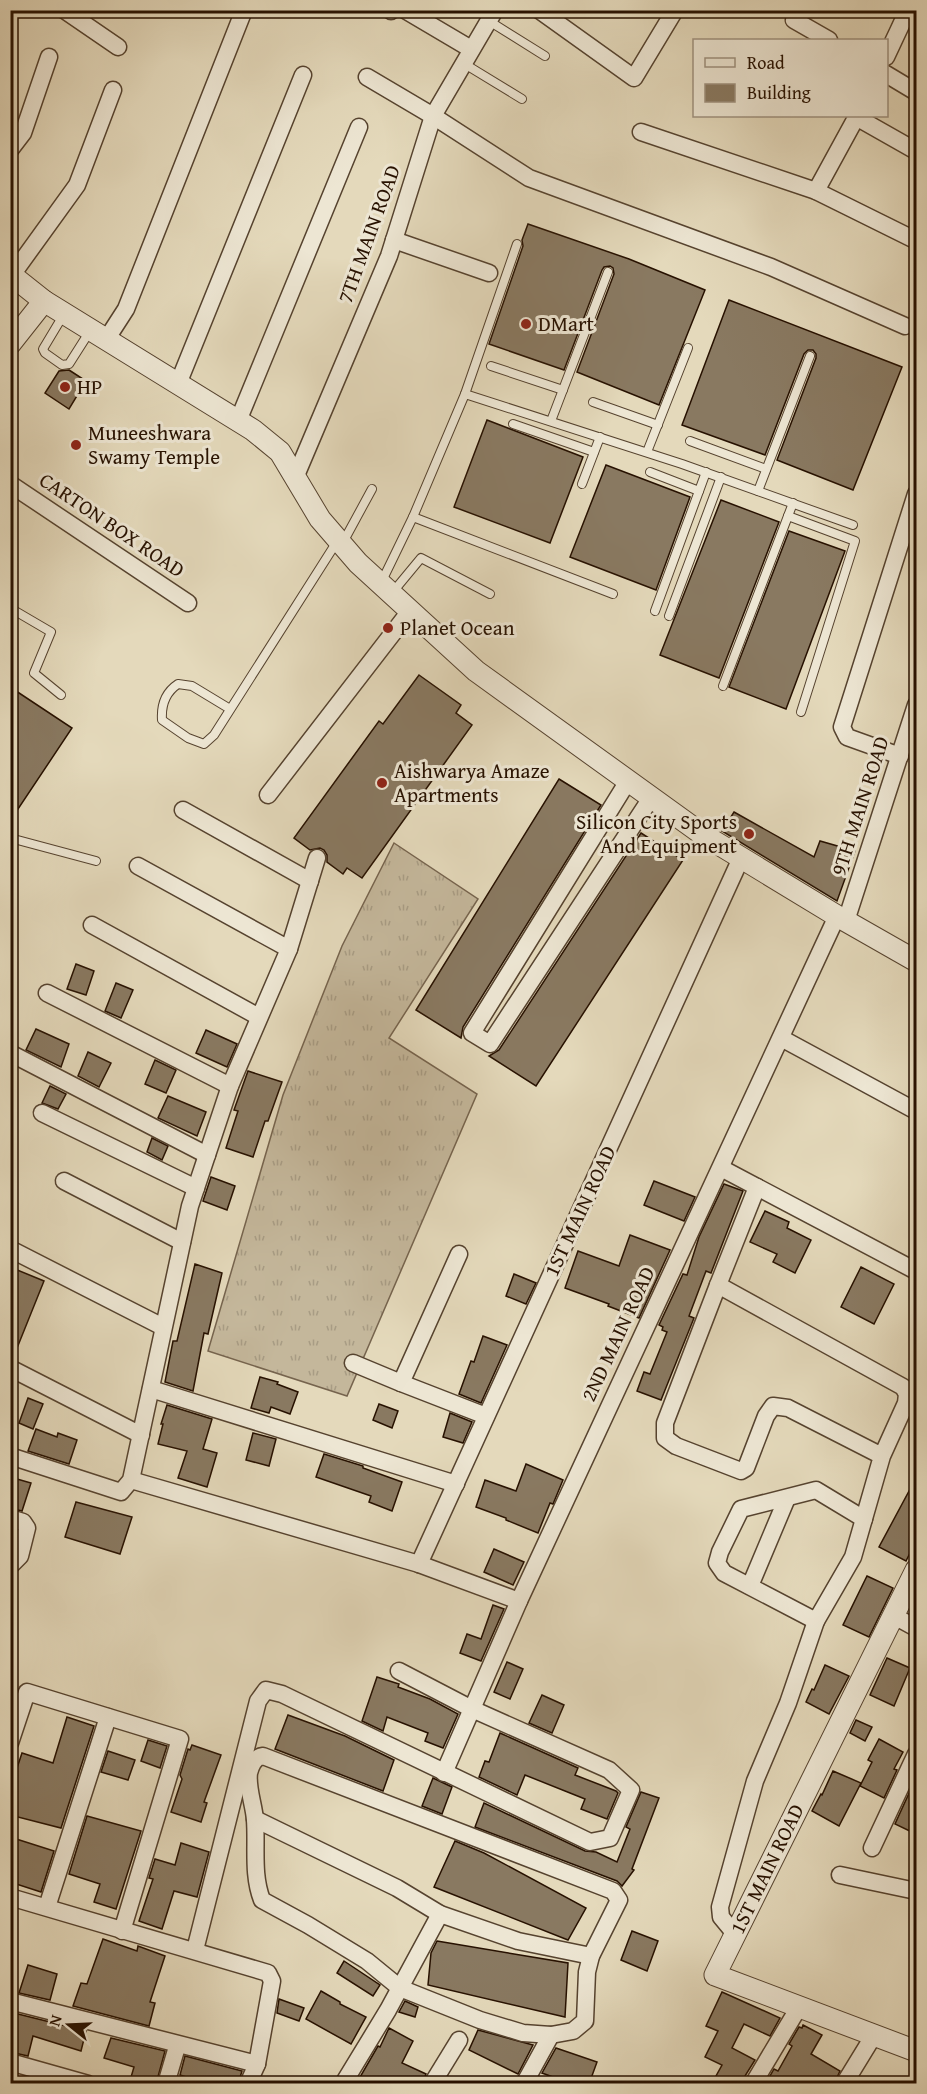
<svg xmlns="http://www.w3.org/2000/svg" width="927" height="2094" font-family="'Gentium Book Plus',serif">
  <defs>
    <pattern id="grass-tufts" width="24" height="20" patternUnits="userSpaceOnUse" patternTransform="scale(1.5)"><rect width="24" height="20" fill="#c4b79b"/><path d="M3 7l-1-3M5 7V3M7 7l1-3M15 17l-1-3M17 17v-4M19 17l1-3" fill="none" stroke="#a89c84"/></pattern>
  </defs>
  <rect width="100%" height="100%" fill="#e4d9bb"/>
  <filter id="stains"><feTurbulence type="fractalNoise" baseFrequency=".00333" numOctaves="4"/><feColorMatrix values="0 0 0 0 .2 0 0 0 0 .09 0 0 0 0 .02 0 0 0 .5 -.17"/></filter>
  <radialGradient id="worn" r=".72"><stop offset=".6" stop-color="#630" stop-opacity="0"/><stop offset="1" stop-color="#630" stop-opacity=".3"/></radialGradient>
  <path fill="url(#grass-tufts)" stroke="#76644e" stroke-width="1.5" d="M394,843l84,56 -89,139 88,56 -130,302 -139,-45 75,-256 59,-149z"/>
  <g fill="#897961" stroke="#271100" stroke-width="1.5">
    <path d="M528,224l101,35 76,31 -46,115 -82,-33 37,-98 -1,-6 -3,-2 -6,1 -2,3 -38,100 -75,-26 34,-98 -1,-6z"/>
    <path d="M729,300l173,67 -49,123 -76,-30 39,-102v-4l-3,-4h-5l-4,4 -39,101 -83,-30z"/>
    <path d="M69,370l17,11 -17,28 -24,-16 14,-22z"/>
    <path d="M487,420l96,37 -33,86 -96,-36z"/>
    <path d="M606,465l84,32 -34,93 -86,-33z"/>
    <path d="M721,500l58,22 -60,156 -59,-23z"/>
    <path d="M789,531l56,20 -59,158 -57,-22z"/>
    <path d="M419,675l42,30 -5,8 16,12 -110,153 -15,-10 -4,6 -16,-12v-7l-3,-5 -4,-2 -10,2 -16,-12 85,-117 4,3z"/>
    <path d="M10,687l62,41 -62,93z"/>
    <path d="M559,779l42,26 -138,222 -2,11 -45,-28z"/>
    <path d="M734,812l80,45 6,-16 35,10 -18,50 -115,-70z"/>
    <path d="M641,833l42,27 -147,226 -47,-30 10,-6z"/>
    <path d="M76,964l18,7 -8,24 -19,-6z"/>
    <path d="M116,983l17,7 -12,28 -16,-7z"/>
    <path d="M36,1029l33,15 -8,23 -35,-17z"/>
    <path d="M206,1030l31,14 -10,23 -31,-14z"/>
    <path d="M88,1052l23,11 -12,24 -21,-11z"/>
    <path d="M155,1060l21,10 -10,23 -21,-9z"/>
    <path d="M248,1071l34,11 -14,39h-3l-12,36 -27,-9 12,-37 -4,-1z"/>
    <path d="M50,1086l16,8 -8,15 -16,-6z"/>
    <path d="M168,1096l38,16 -9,24 -39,-18z"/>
    <path d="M152,1138l16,8 -6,14 -15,-8z"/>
    <path d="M211,1177l24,9 -8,24 -24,-9z"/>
    <path d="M654,1181l41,16 -11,24 -40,-16z"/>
    <path d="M724,1184l19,7 -32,82 -5,-2 -17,45 5,2 -33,82 -24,-9 7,-19 6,2 17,-42 -5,-2 1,-3 -4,-2 24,-51 4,1 12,-38z"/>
    <path d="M765,1211l24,11 -2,6 24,12 -16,33 -22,-11 4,-8 -27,-12z"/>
    <path d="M630,1235l40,15 -31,68 -31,-12 1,-2 -44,-16 13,-37 41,15z"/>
    <path d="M195,1264l27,9 -14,61 -4,-1 -11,58 -28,-9 8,-41h4z"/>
    <path d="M10,1267l34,14 -31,77h-3z"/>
    <path d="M861,1267l33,17 -20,40 -33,-17z"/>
    <path d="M514,1274l22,9 -10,21 -20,-8z"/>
    <path d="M483,1336l24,9 -26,58 -22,-9 12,-33 3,1z"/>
    <path d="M260,1377l18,5 -1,2 21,8 -8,22 -19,-7 -2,6 -18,-5z"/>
    <path d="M28,1398l15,6 -10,25 -14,-6z"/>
    <path d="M379,1404l19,7 -6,17 -19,-8z"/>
    <path d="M167,1405l45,14 -9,30 14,4 -10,34 -29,-9 9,-27 -29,-7 5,-20h-2z"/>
    <path d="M450,1413l22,9 -9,21 -20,-6z"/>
    <path d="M36,1429l21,8 1,-4 19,7 -8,24 -41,-13z"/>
    <path d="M253,1433l23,6 -7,27 -23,-6z"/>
    <path d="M324,1454l39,12v2l39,14 -10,29 -23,-9 2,-6 -55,-19z"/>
    <path d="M526,1464l37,16 -10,24 -3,-1 -12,30 -32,-13v-2l-30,-11 9,-27 31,11z"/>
    <path d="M10,1477l21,6 -9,28 -12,-3z"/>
    <path d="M916,1478v63l-10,20 -27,-14z"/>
    <path d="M76,1502l56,15 -12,37 -55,-17z"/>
    <path d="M494,1549l30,13 -11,23 -29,-13z"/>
    <path d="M867,1576l26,12 -24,49 -26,-12z"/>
    <path d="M493,1605l11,4 -23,52 -21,-8 7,-19 14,5z"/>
    <path d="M887,1658l23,10 -16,38 -24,-11z"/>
    <path d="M507,1662l16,7 -13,30 -16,-7z"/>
    <path d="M825,1665l24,11 -20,38 -23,-12 6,-13 2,1z"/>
    <path d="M377,1677l22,7 -1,3 32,12 28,15 -15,34 -18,-7 3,-8 -41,-16 -4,14 -21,-10z"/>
    <path d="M542,1695l22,10 -12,28 -23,-10z"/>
    <path d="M288,1715l57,21 49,24 -11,31 -108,-42z"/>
    <path d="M67,1717l27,9 -33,102 -51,-13v-26l12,-36 31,10z"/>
    <path d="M856,1720l16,7 -7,14 -15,-8z"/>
    <path d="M500,1733l78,35 -3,7 41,16 2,2 -11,26 -26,-10 4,-10 -60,-24 -8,20 -38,-18 6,-16 4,1z"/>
    <path d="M879,1739l24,13 -9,17 3,1 -13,28 -24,-12 12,-24 -4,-2z"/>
    <path d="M148,1740l19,6 -7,22 -19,-7z"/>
    <path d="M192,1745l29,10 -17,47 3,1 -6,19 -30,-10 11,-33 -2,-4 8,-26 2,1z"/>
    <path d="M108,1751l27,9 -7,20 -27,-8z"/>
    <path d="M833,1771l28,12 -22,43 -27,-15 9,-17 1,1z"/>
    <path d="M433,1778l19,9 -10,27 -20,-8z"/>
    <path d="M916,1778v56l-21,-10z"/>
    <path d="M641,1792l18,6 -27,71 2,1 -12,16 -5,-5 -142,-54 9,-24 101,48 11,1 21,10 13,-33 -4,-2z"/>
    <path d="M87,1816l54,15 -25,78 -22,-7 6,-18 -31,-10z"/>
    <path d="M10,1837l44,14 -13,41 -31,-10z"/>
    <path d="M455,1841l29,12 102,55 -18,32 -134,-53z"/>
    <path d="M181,1843l28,9 -12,45 -23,-6 -12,38 -23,-8 14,-42 -4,-1 6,-19 20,6z"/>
    <path d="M632,1931l26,10 -11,30 -26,-11z"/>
    <path d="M103,1939l34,12 1,-5 27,10 -15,46 5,1 -6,23 -76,-20 8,-23 6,1z"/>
    <path d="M437,1941l131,22 -3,54 -137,-32 3,-32z"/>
    <path d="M344,1961l36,24 -7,11 -36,-23z"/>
    <path d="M28,1965l29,9 -7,26 -31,-7z"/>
    <path d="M321,1991l19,11v2l26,13 -15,27 -45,-25z"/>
    <path d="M722,1992l58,26 -10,18 -26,-12 -12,24 23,12 -15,24h-11l-13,-8 6,-11 -17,-8 13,-26 -12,-5z"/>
    <path d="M279,1999l25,9 -5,13 -22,-8z"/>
    <path d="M405,2001l13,6 -3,10 -16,-5z"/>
    <path d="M10,2012l76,19 -5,20 -48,-15 -5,20 -18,-4z"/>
    <path d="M803,2025l19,10 -11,19 29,17 -6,13 -68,-1 8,-14 4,2 14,-25 -3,-2 10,-17 3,1z"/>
    <path d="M389,2028l24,13 -11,22 24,11 -4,10h-66l22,-38 2,1z"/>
    <path d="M478,2030l55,15 -15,29 -49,-24z"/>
    <path d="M111,2038l54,13 -9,33h-27l5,-17 -30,-9z"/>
    <path d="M556,2048l41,14 -8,22h-17l-30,-11z"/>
    <path d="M185,2056l57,15 -4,13h-30l-28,-9z"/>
  </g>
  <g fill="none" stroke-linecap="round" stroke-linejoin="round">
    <defs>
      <g id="service">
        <path d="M489,21l56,35"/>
        <path d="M463,63l59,36"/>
        <path d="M64,314l-21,35 2,4 17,12 7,-1 21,-33"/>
        <path d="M491,366l72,24"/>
        <path d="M465,394l52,-150"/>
        <path d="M593,402l65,23"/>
        <path d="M551,421l57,-149"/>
        <path d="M513,424l81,28"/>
        <path d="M690,441l76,28"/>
        <path d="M647,452l41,-104"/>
        <path d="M650,472l49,19"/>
        <path d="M582,484l18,-47"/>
        <path d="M758,491l52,-135"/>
        <path d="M788,516l67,25 -54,171"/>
        <path d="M413,517l200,77"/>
        <path d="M381,583l32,-66 52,-123 217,70 171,61"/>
        <path d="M392,593l29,-35 69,36"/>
        <path d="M10,608l41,24 -17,41 27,22"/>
        <path d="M655,611l51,-139"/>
        <path d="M669,616l52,-139"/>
        <path d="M723,686l70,-183"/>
        <path d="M230,709l-38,-23 -14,-2c-12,8 -17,21 -16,36l26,18 16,6 10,-9 124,-195 9,-5 25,-46"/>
        <path d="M10,838l86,23"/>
      </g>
      <g id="minor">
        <path d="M64,10l54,37"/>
        <path d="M405,10l66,39"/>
        <path d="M539,10l95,68 41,-68"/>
        <path d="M797,10l-3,10 35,20"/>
        <path d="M391,11v-1"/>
        <path d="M886,57l22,-47"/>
        <path d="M886,74l30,18"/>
        <path d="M367,77l66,39 96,62 242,89 134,59"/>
        <path d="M856,117l60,34"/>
        <path d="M641,132l175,59 99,49"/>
        <path d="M10,150l13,-17 26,-76"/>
        <path d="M816,191l41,-75"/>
        <path d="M394,240l95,33"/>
        <path d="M12,275l65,-90 36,-95"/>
        <path d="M106,340l20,-31 118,-299"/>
        <path d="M178,384l125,-309"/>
        <path d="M238,421l121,-294"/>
        <path d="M295,478l94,-222 44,-140 62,-106"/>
        <path d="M10,484l178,119"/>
        <path d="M900,756l-53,-19 -5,-10 74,-233"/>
        <path d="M628,781l-156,252 18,11 161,-246"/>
        <path d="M268,795l142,-184"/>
        <path d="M183,810l127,71"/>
        <path d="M138,866l151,83"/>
        <path d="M846,921l70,-216"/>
        <path d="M92,925l167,92"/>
        <path d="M47,993l183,93"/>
        <path d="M781,1038l135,73"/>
        <path d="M10,1053l197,102"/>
        <path d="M42,1113l154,75"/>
        <path d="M721,1168l195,103"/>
        <path d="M64,1181l118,61"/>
        <path d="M10,1249l153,78"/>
        <path d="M459,1254l-58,129 85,33"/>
        <path d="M718,1285l39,-98"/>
        <path d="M353,1363l48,20"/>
        <path d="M10,1368l131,67"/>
        <path d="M151,1389l305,95"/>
        <path d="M10,1456l111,36 10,-12 59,-274 40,-120 59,-137 28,-91"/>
        <path d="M131,1480l288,84 100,37"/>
        <path d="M10,1518l13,4 4,6 -7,28 -10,10"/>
        <path d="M419,1564l322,-706"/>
        <path d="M750,1586l37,-88"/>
        <path d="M894,1616l22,12"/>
        <path d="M816,1621l-92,-48 -7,-10 3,-11 21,-43 75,-19 48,29"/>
        <path d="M10,1743l17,-51 153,47 -58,192"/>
        <path d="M263,1756l350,135 6,9 -28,56 -4,16 -2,49 -12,10 -22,4 -28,-2 -43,-13 -80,-32 -33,-27 -59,-36 -46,-25c-10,-26 -5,-53 -7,-80 -1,-15 -8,-32 -6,-47 2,-8 5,-16 14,-17z"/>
        <path d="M444,1773l75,-172 318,-685"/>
        <path d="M255,1819l142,69 43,26 78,27 73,15"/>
        <path d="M872,1848l44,-94"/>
        <path d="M840,1875l76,16"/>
        <path d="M10,1897l258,76 4,8 -15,83 -9,20"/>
        <path d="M47,1907l61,-190"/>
        <path d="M735,1934l-14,-17 -1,-10 35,-126 33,-78 28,-82 37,-64 29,-101 24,-53 1,-9 -4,-7 -185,-102 -53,138v15l11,8 65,25 5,-3 20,-52 7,-10 15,2 94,48"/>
        <path d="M195,1950l63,-249 8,-11 16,4 308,148 20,-4 21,-48 -22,-20 -137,-61 -73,-38"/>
        <path d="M10,2001l247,63"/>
        <path d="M10,2062l78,22"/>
        <path d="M166,2084l10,-34v-6"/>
        <path d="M343,2084l45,-74 52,-96"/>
        <path d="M432,2084l27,-44"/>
        <path d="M524,2084l27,-49"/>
        <path d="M753,2084l46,-77"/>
        <path d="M844,2084l30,-49"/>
      </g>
      <g id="tertiary">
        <path d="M10,274l34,27 209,129 27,22 40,67 38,44 118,108 226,163 135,82 79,45"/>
        <path d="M10,344l34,-43"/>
        <path d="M916,1570l-201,405 201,76"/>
      </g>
    </defs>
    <use href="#service" stroke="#56432f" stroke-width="10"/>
    <use href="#minor" stroke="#56432f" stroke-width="19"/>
    <use href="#tertiary" stroke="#56432f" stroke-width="23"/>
    <use href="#service" stroke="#ede6d3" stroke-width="8"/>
    <use href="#minor" stroke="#ede6d3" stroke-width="16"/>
    <use href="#tertiary" stroke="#ede6d3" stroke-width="21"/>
  </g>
  <g fill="#8f2418" stroke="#ede6d3" stroke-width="2">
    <circle cx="526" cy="324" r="6"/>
    <circle cx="65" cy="387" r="6"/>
    <circle cx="76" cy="445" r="6"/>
    <circle cx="388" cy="628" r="6"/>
    <circle cx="382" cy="783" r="6"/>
    <circle cx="749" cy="834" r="6"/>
  </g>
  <g text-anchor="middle" stroke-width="6" stroke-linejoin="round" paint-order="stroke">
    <g font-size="21" fill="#271100" stroke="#ede6d3">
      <text transform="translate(369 234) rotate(-70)" y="7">7TH MAIN ROAD</text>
      <text transform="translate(112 525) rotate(34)" y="7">CARTON BOX ROAD</text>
      <text transform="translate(860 806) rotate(-72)" y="7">9TH MAIN ROAD</text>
      <text transform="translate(580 1211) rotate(-65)" y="7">1ST MAIN ROAD</text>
      <text transform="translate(618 1334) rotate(-65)" y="7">2ND MAIN ROAD</text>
      <text transform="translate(767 1869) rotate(-64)" y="7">1ST MAIN ROAD</text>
    </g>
    <g font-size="21" fill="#271100" stroke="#ede6d3" text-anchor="start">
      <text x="538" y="331">DMart</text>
      <text x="77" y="394">HP</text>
      <text x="88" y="440">Muneeshwara<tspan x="88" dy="24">Swamy Temple</tspan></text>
      <text x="400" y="635">Planet Ocean</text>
      <text x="394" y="778">Aishwarya Amaze<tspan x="394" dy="24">Apartments</tspan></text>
      <text x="737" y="829" text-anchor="end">Silicon City Sports<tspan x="737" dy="24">And Equipment</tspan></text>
    </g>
  </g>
  <rect width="927" height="2094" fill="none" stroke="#e4d9bb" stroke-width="36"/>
  <rect x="12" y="12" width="903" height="2070" fill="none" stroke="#271100" stroke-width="3"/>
  <rect x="18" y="18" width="891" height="2058" fill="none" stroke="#271100" stroke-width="1.5"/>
  <rect x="693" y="39" width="195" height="78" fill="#ede6d3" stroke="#9e917f" stroke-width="1.5"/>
  <rect x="705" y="58" width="30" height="9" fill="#ede6d3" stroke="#9e917f" stroke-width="1.5"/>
  <text x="747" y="69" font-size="18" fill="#271100">Road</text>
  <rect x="705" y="84" width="30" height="18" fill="#897961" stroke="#9e917f" stroke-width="1.5"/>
  <text x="747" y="99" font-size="18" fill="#271100">Building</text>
  <g transform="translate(69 2025) rotate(288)" stroke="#ede6d3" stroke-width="4.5" paint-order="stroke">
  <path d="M0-4.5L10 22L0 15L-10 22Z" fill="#271100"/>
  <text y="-9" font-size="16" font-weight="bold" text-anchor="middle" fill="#271100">N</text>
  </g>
  <rect width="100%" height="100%" filter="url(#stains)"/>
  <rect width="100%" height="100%" fill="url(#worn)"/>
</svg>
